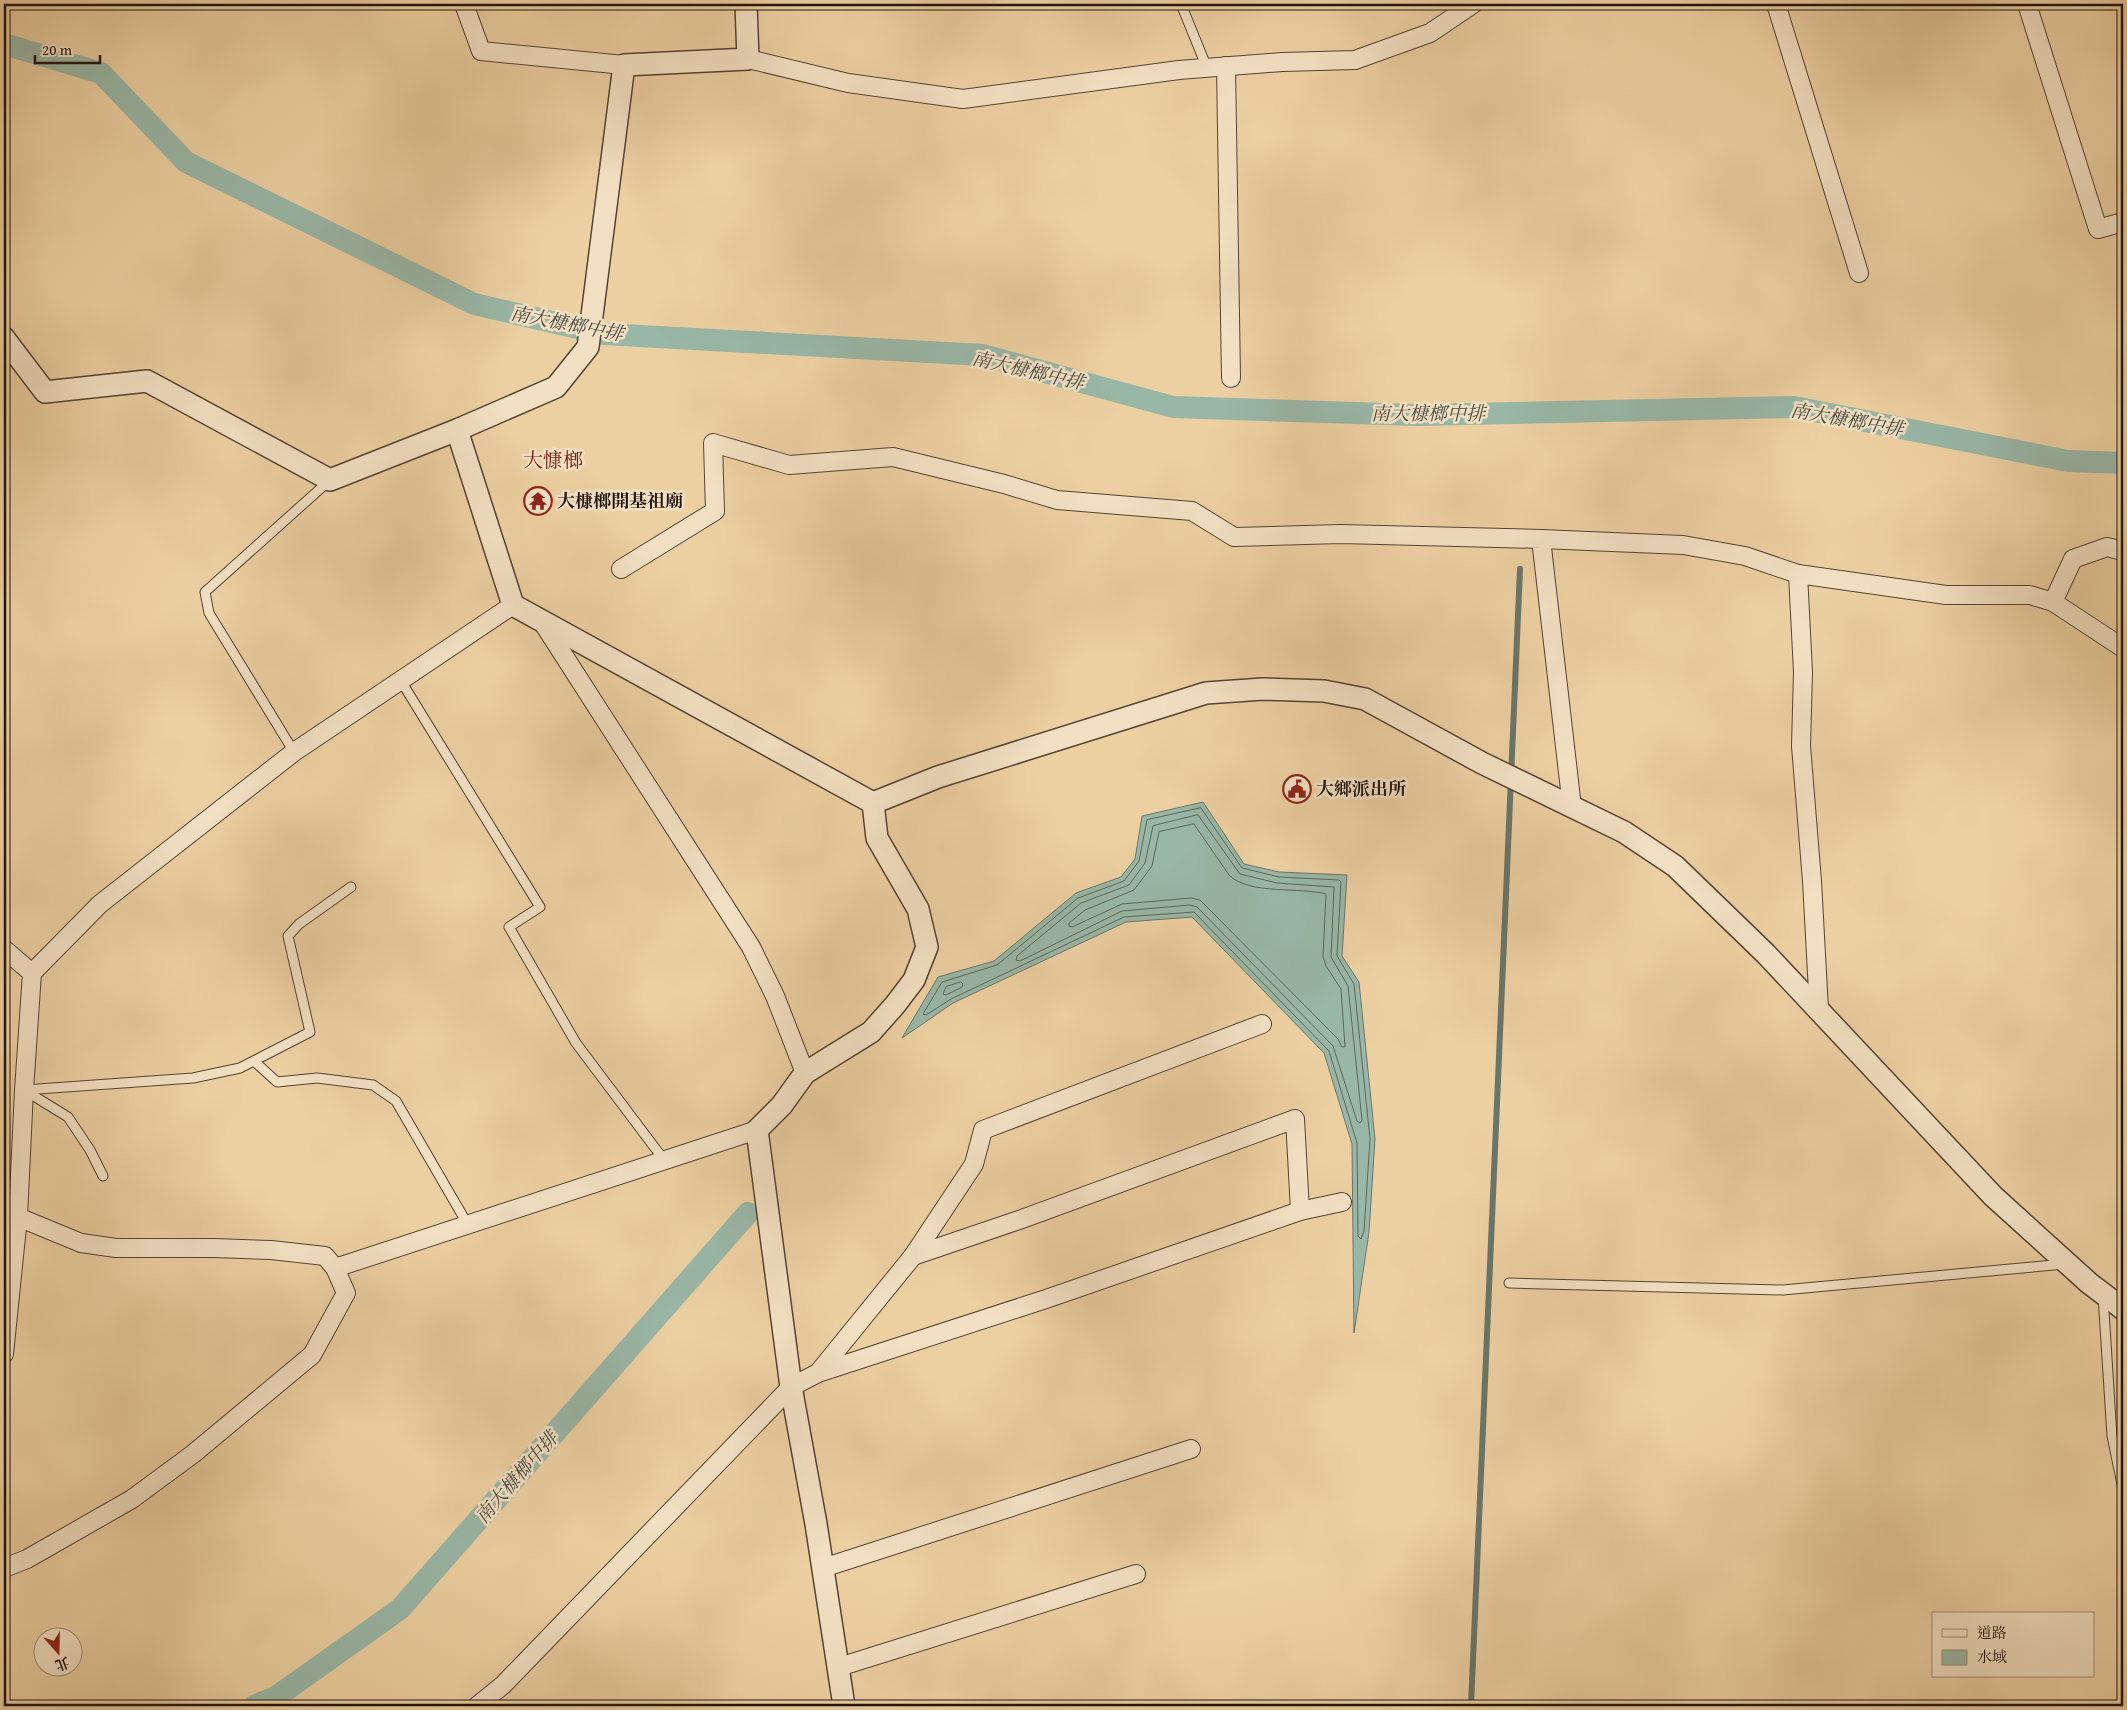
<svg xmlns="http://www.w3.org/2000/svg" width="2127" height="1710" font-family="'Gentium Book Plus','Noto Serif TC',serif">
  <rect width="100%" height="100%" fill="#edd0a2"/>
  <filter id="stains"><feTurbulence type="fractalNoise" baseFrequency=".004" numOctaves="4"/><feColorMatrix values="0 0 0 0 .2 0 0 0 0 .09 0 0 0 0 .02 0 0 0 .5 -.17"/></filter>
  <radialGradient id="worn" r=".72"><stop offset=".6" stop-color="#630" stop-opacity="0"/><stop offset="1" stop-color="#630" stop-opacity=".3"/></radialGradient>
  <path fill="#99b7a7" stroke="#69766a" d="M1203,802l41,62 35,8 68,3 -5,81 17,26 16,157 -6,93 -15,101 -2,-189 -28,-91 -132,-136 -66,5 -173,81 -51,35 36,-61 56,-16 82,-68 45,-16 14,-18 7,-43z"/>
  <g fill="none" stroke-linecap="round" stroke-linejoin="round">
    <g stroke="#5e665a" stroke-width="1">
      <path d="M1201,808l41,60 37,9 60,3 2,2 -4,74 17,28 16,155 -6,92 -3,8 -3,-3 -1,-93 -28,-92 -135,-139 -70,5 -173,82 -25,16 -3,-1 19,-32 55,-17 81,-67 46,-17 15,-20 8,-41z"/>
      <path d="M1198,815l42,59 37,9 57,4 -3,70 17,29 14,134 -2,3 -3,-2 -24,-75 -136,-139 -7,-2 -68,6 -102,50 -4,-1 1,-4 64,-53 48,-18 16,-22 8,-37z"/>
      <path d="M1194,824l35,51c19,20 73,12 97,19l-3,63 3,9 15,23 4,58h-3l-4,-8 -138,-139 -9,-2 -69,6 -50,23 -3,-1v-3l16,-13 49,-20 18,-24 7,-34z"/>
      <path d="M961,982l2,2 -1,3 -16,8 -3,-1 3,-7z"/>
    </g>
    <path stroke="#69766a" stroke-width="6" d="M1471,1706l49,-1137"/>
    <g stroke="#99b7a7" stroke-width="22">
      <path d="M4,44l97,29 85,89 288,142 130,30 379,21 190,52 244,8 377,-8 274,54 55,2"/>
      <path d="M254,1706l22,-9 124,-88 348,-396"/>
    </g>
    <defs>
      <g id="service">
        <path d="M1181,4l26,64"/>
        <path d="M401,681l139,226 -31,20 67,116 88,117"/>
        <path d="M294,752l-85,-139 -4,-21 125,-112"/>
        <path d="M254,1061l23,21 40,-4 56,7 23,16 72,124"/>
        <path d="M24,1090l169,-12 47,-10 70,-36 -22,-96 11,-12 52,-37"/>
        <path d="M24,1090l44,27 22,33 13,26"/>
        <path d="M4,1209l14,7"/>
        <path d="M1509,1283l274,7 282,-26"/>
        <path d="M2103,1296l9,140 11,53"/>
      </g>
      <g id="minor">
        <path d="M464,4l17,47 143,14"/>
        <path d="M1776,4l83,269"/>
        <path d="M2027,4l71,225 25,-7"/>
        <path d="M748,59l100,24 115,16 216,-29 103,-8 73,-2 75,-27 43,-29"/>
        <path d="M1226,66l5,312"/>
        <path d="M1541,539l142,6 62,11 53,18 148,21h84l23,7 70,46"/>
        <path d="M621,569l94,-58 -2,-68 76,22 104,-8 111,27 53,16 135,11 42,26 107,-3 200,5 31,268"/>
        <path d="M1798,574l5,98 -2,74 11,135 7,129"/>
        <path d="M2053,602l20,-43 34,-12 16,4"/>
        <path d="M541,620l210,327 24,49 30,77"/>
        <path d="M4,949l28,24 -8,117 -6,127"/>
        <path d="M32,973l68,-69 194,-152 219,-147"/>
        <path d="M913,1256l106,-36 276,-101 5,92"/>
        <path d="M4,1354l14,-137 63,26 35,5h98l57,2 54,6 10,12 422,-138"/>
        <path d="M818,1373l228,-74 254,-88 42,-9"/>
        <path d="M4,1568l23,-9 105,-60 61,-45 119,-99 34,-62 -11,-25"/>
        <path d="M823,1568l368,-119"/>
        <path d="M839,1667l297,-93"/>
        <path d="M477,1706l26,-21 288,-298 27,-14 95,-117 61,-92 9,-34 279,-106"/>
      </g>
      <g id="tertiary">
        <path d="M4,338l41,54 102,-11 183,99 127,-50 99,-43 32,-40 36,-282 124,-6 -2,-55"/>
        <path d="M457,430l56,175 360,198"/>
        <path d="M873,803l65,-26 268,-84 57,-4 61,2 41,8 117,64 142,69 51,34 91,88 227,242 96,87 34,26"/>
        <path d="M844,1706l-28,-182 -25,-137 -34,-257 25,-25 23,-32 66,-41 24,-27 19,-25 13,-33 -9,-38 -41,-71 -4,-35"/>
      </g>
    </defs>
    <use href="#service" stroke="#554333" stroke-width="11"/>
    <use href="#minor" stroke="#554333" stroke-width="20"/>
    <use href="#tertiary" stroke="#554333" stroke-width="24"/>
    <use href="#service" stroke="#f3e0c3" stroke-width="9"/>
    <use href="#minor" stroke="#f3e0c3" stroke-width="18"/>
    <use href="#tertiary" stroke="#f3e0c3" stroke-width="21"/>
  </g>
  <defs>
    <symbol id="temple-ring" viewBox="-11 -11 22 22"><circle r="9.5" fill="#f3e0c3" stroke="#8f2418" stroke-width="1.5"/><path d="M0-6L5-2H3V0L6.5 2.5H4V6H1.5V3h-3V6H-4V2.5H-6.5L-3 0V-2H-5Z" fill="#8f2418"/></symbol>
    <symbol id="civic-ring" viewBox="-11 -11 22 22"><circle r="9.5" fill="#f3e0c3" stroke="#8f2418" stroke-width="1.5"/><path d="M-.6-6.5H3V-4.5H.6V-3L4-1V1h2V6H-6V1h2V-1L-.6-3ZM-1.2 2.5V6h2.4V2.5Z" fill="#8f2418"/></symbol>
  </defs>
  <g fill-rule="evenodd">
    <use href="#temple-ring" x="522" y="485" width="32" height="32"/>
    <use href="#civic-ring" x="1281" y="773" width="32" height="32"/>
  </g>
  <g text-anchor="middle" stroke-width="5" stroke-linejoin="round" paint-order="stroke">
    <g font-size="18" font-weight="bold" fill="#22140e" stroke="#f3e0c3" text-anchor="start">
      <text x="557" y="507">大槺榔開基祖廟</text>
      <text x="1316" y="795">大鄉派出所</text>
    </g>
    <g font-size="19" font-style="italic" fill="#4c4d44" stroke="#f3e0c3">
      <text transform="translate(567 323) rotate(11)" y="7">南大槺榔中排</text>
      <text transform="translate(1028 370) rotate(13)" y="7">南大槺榔中排</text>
      <text x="1428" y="420">南大槺榔中排</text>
      <text transform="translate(1847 419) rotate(10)" y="7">南大槺榔中排</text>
      <text transform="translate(516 1477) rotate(-49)" y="7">南大槺榔中排</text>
    </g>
    <g font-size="20" fill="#7a1f14" stroke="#f3e0c3">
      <text x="553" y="467">大慷榔</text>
    </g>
  </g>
  <rect width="2127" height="1710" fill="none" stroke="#edd0a2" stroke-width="20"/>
  <rect x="5" y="5" width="2117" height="1700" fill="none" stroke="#22140e" stroke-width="2.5"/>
  <rect x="10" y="10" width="2107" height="1690" fill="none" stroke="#22140e"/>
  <rect x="1932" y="1612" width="162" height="65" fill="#f3e0c3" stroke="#9f8e7b"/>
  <rect x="1942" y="1629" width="25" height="8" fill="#f3e0c3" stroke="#9f8e7b"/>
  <text x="1977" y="1638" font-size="15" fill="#22140e">道路</text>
  <rect x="1942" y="1650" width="25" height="15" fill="#99b7a7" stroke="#9f8e7b"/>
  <text x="1977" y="1662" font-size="15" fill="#22140e">水域</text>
  <g transform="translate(58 1652) rotate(160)"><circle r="24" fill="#f3e0c3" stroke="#9f8e7b"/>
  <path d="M0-4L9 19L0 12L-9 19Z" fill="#8f2418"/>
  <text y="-8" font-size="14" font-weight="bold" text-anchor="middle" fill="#22140e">北</text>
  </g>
  <path d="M35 55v8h65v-8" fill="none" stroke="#22140e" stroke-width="2.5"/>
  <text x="42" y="55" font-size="15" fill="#22140e" stroke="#f3e0c3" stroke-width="4" paint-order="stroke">20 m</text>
  <rect width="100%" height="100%" filter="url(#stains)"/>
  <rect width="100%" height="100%" fill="url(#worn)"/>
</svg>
